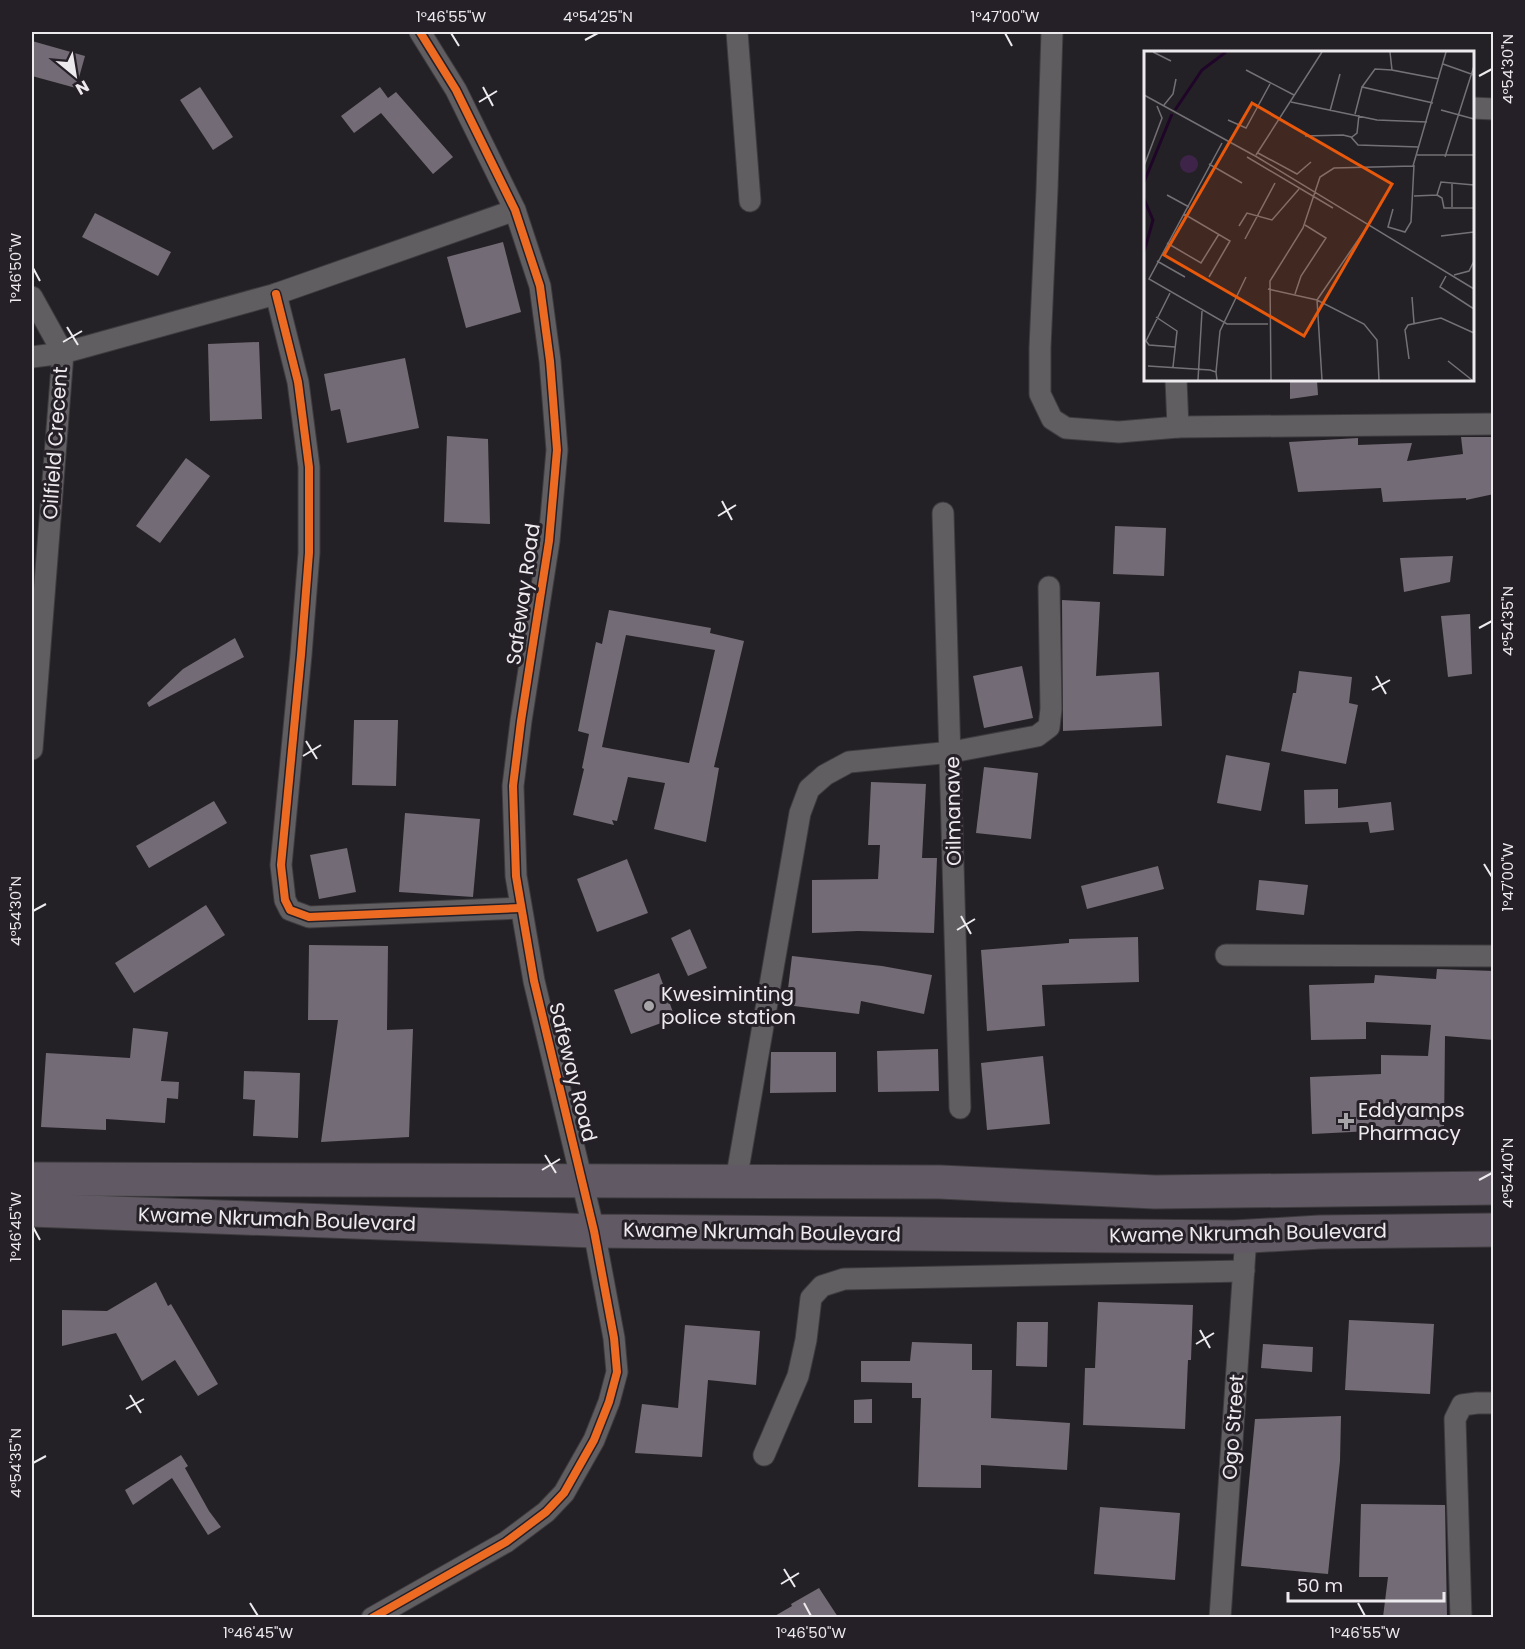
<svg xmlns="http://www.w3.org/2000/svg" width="1525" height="1649" font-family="Poppins,sans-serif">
  <rect width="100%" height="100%" fill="#242126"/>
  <g fill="#736b76" fill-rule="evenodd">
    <path d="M32,41l53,15 -9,32 -44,-12z"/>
    <path d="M200,87l33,50 -20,13 -33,-50z"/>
    <path d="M380,87l8,11 8,-6 57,65 -20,17 -52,-61 -27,20 -13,-17z"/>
    <path d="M95,213l76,39 -13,24 -76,-39z"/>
    <path d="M503,242l18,70 -55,16 -19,-71z"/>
    <path d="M259,342l3,77 -52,2 -2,-77z"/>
    <path d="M405,358l14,70 -72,15 -7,-34 -9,2 -7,-37z"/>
    <path d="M1290,380h27l1,15 -28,4z"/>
    <path d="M447,436l41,3 2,85 -46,-2z"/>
    <path d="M1461,437h33v57l-28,6v-2l-83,4 -2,-14 -83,4 -9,-50 69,-4v7l54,-2 -5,18 56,-7z"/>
    <path d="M186,458l24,18 -50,67 -24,-17z"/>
    <path d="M1115,526l51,2 -2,48 -51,-2z"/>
    <path d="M1453,556l-3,26 -46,10 -4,-34z"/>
    <path d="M1062,600l38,2 -4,74 63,-4 3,54 -99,5z"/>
    <path d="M609,610l102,18 -1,5 34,8 -30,126 5,1 -13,74 -52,-13 11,-46 -37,-6 -11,44 -5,-1 2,5 -41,-10 11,-46 -2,-1 7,-34 -11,-3 18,-89 6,2zM626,635l89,15 -26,113 -87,-16z"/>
    <path d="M1470,614l2,60 -24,3 -7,-61z"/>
    <path d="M235,638l9,19 -95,50 -2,-4 36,-34z"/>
    <path d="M1022,666l11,52 -49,10 -11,-52z"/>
    <path d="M1299,671l53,6 -3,26 9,2 -12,59 -65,-13 12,-58h3z"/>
    <path d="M354,720h44l-2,66 -44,-1z"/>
    <path d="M1226,755l44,8 -9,48 -44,-8z"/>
    <path d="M984,767l54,6 -7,66 -55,-6z"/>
    <path d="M871,782l55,2 -4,74h15l-3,75 -76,-2 -46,2v-53l66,-1 2,-34h-12z"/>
    <path d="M1338,789v19l53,-6 3,28 -24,3 -2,-11 -63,2 -1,-34z"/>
    <path d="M214,801l13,22 -78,45 -13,-22z"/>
    <path d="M405,813l75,6 -7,78 -74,-5z"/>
    <path d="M347,848l9,44 -37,7 -9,-44z"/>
    <path d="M627,859l21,54 -51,19 -20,-53z"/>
    <path d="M1158,866l6,23 -77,20 -6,-23z"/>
    <path d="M1259,880l49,5 -4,30 -48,-5z"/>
    <path d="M206,905l19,30 -91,58 -19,-30z"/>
    <path d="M690,929l17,39 -19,8 -17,-38z"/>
    <path d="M1138,937l1,45 -97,3 3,41 -58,5 -6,-81 88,-7v-4z"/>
    <path d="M309,945l79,1 -1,84 26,-1 -4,108 -88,5 17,-122h-30z"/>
    <path d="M792,956l90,10 50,9 -8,39 -63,-13 -2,13 -73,-9z"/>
    <path d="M1437,969l57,2v69l-49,-4 -1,93 -73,-1v3l-59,3 -2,-57 71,-3v-19l47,1 3,-31 -65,-3v17l-55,1 -2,-55 65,-2 1,-8 61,4z"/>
    <path d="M659,973l16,45 -44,16 -17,-44z"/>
    <path d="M133,1028l35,4 -7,49 18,1 -1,17 -11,-1 -2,25 -59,-4v11l-65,-3 5,-74 84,5z"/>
    <path d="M938,1049l1,42 -61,1 -1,-41z"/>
    <path d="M771,1052h65v40l-66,1z"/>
    <path d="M1043,1056l7,68 -63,6 -6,-67z"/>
    <path d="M244,1071l56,2 -2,65 -45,-2 2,-36 -12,-1z"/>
    <path d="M156,1282l12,24 3,-2 47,80 -20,12 -23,-36 -33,21 -26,-48 -54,13v-36l45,1z"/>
    <path d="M1098,1302l95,3 -2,55h-3l-3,69 -102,-4 2,-57h10z"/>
    <path d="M1349,1320l85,4 -4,70 -85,-4z"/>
    <path d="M1017,1322h31l-1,45 -31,-1z"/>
    <path d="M685,1325l75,6 -4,54 -48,-5 -6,77 -67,-4 7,-49 36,4z"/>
    <path d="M912,1342l60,2v26h20l-1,48 79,5 -3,47 -86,-5v23l-63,-1 3,-89h-9v-15l-51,-1v-21h49z"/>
    <path d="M1263,1344l50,3 -1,25 -51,-4z"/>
    <path d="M872,1399v24h-18v-23z"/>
    <path d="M1341,1416l-1,45 -12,113 -87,-8 14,-147z"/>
    <path d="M181,1455l7,11 -3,2 24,43 12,16 -13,8 -36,-57 -39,27 -8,-15z"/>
    <path d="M1361,1504l84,1 2,112h-64l5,-40h-29z"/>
    <path d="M1100,1507l80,6 -5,67 -81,-6z"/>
    <path d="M819,1588l19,29h-65l19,-11 -1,-2z"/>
  </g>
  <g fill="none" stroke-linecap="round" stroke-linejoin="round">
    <defs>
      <g id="minor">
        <path d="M737,32l13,169"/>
        <path d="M1052,32l-5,158 -7,158v46l12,25 14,9 53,4 59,-5 316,-3"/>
        <path d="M1472,108l22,1"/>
        <path d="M276,294l22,88 11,85v86l-8,102 -20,210 4,35 5,10 19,7 211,-9"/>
        <path d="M32,297l31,56"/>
        <path d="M32,357l31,-4 213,-59 239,-84"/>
        <path d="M1176,380l2,47"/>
        <path d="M943,513l17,595"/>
        <path d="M32,749l31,-396"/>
        <path d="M1226,955l268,1"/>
        <path d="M736,1181l64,-368 9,-24 16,-14 24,-13 103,-10 85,-16 12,-9 2,-18 -2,-122"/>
        <path d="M764,1455l34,-79 8,-36 5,-42 11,-12 22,-7 400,-8"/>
        <path d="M372,1618l134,-76 40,-30 18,-19 30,-53 15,-38 8,-30 -3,-34 -20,-107 -60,-250 -18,-105 -3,-90 8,-65 28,-180 8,-91 -7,-89 -10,-75 -25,-76 -59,-120 -36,-58"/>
        <path d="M1220,1618l26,-382"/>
        <path d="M1461,1618l-6,-199 7,-14 15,-2h17"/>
      </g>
      <g id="trunk">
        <path d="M32,1179l908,3 215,10 339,-4"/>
        <path d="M32,1210l562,21 640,6 86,-5 174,-2"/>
      </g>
    </defs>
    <use href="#minor" stroke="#3e3b3f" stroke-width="23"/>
    <use href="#trunk" stroke="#3e3b3f" stroke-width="35"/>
    <use href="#minor" stroke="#605e61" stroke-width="21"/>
    <use href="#trunk" stroke="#615a64" stroke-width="33"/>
    <defs>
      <g id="cycleway">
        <path d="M276,294l22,88 11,85v86l-8,102 -20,210 4,35 5,10 19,7 211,-9"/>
        <path d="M372,1618l134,-76 40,-30 18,-19 30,-53 15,-38 8,-30 -3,-34 -20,-107 -60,-250 -18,-105 -3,-90 8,-65 28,-180 8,-91 -7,-89 -10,-75 -25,-76 -59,-120 -36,-58"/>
      </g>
    </defs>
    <use href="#cycleway" stroke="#252027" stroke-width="11"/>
    <use href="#cycleway" stroke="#ed6a23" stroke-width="8"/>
  </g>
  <path fill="none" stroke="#edeaee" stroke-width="2" d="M451,33l8,13M1005,33l7,13M585,40l13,-7M1479,76l13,-7M483,87l10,19M479,102l18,-11M33,268l7,13M67,327l11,18M63,342l19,-11M722,501l10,19M718,516l18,-11M1479,628l13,-7M1376,676l10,18M1372,690l18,-10M306,741l11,18M303,756l18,-11M1484,864l8,13M33,911l13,-7M961,916l10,18M957,930l18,-11M545,1155l11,18M542,1170l18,-11M1479,1180l13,-7M33,1227l7,13M1200,1330l10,18M1196,1344l18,-11M130,1395l11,18M126,1409l18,-10M33,1463l13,-7M784,1569l11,18M781,1584l18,-11M250,1603l8,13M804,1603l7,13M1358,1603l7,13"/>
  <g fill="#a7a4a8" stroke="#252027" stroke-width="2">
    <circle cx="649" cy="1006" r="6"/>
    <path d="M1343 1112h6v6h6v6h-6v6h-6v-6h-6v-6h6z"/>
  </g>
  <g text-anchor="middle" stroke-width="6" stroke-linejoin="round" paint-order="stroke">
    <g font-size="20" fill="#edeaee" stroke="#252027">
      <text transform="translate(55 443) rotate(-86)" y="7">Oilfield Crecent</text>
      <text transform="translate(523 594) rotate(-82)" y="7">Safeway Road</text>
      <text transform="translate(953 811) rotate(-91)" y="7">Oilmanave</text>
      <text transform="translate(573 1072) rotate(76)" y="7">Safeway Road</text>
      <text transform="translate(277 1219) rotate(2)" y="7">Kwame Nkrumah Boulevard</text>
      <text transform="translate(762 1232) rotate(1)" y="7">Kwame Nkrumah Boulevard</text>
      <text transform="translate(1248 1233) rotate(-1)" y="7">Kwame Nkrumah Boulevard</text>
      <text transform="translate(1233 1427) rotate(-86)" y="7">Ogo Street</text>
    </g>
    <g font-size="20" fill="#edeaee" stroke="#252027" text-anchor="start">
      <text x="661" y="1001">Kwesiminting<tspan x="661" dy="23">police station</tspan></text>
      <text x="1358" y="1117">Eddyamps<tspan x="1358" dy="23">Pharmacy</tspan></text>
    </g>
  </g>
  <g transform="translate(1144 51)">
    <rect width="330" height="330" fill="#242126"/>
    <path d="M36 113a9 9 0 1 1 18 0a9 9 0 1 1-18 0Z" fill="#3e2448"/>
    <path fill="none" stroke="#1f0628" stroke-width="3" d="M31,59l27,-40 24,-18M0,131l28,-68M0,148l9,21 -9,32"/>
    <path fill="none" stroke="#747176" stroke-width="1.5" d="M9,1l18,9M246,1l2,18 47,9M299,13l31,11M102,19l48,25M218,36l13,-18 17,1M0,44l113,62 217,132M147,51l86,18 50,2M20,54l9,-11 3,-15M297,59l33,9M186,60l10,-37M211,63l7,-27 71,16M84,69l18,8 24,-44M161,85l38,-1 8,2 7,8 61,2M208,86l5,-4 2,-18M78,92l-73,136 78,45h41M114,102l39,21 14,-12M112,104l66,-103M273,104h57M103,106l86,51M301,106l29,-91M65,113l33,19M0,115l18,-48 -5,-12M23,144l22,12M293,144l5,3 2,10h30M270,145l23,-1 4,-13 33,3M308,156v-24M249,158l-5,18 17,5 6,-10 3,-57M40,163l46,27 -21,36M95,175l8,-13 25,7 27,-31M297,185l33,-4M101,188l30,-56M23,192l34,20 18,-29M13,210l28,16M310,224l15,-4 5,-10M302,225l-6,11 34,22M124,238l49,11 47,24 13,16 2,40M26,242l-24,48 3,4 26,2M151,243l6,-18 25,-38 -21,-13M268,246l2,26M173,249l50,-73M173,249l5,80M12,266l21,14 -4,36M265,308l-4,-29 3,-5 33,-7 33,15M304,310l24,19M4,315l62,4 6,2 1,8M72,321l4,-41 26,-54M54,329l4,-69M127,329l-1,-99 33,-53 17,-51 14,-9 79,-2 33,-114"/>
    <path fill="#e8590c" fill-opacity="0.15" stroke="#e8590c" stroke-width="3" d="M108,52l140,81 -88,152 -140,-81z"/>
    <rect width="330" height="330" fill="none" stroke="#edeaee" stroke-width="3"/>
  </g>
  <rect width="1525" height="1649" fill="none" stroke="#252027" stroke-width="66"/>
  <g transform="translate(75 75) rotate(150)" stroke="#252027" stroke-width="4.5" paint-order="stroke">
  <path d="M0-4.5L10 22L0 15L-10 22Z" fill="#edeaee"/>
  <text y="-9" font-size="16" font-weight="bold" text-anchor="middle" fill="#edeaee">N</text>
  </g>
  <path d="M1288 1592v9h156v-9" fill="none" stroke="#edeaee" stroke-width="3"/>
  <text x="1297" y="1592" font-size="18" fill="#edeaee" stroke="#252027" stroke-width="4.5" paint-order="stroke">50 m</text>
  <rect x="33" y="33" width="1459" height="1583" fill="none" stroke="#edeaee" stroke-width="2"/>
  <g font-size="15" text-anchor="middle" fill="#edeaee">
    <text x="451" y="22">1°46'55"W</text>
    <text x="598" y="22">4°54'25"N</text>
    <text x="1005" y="22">1°47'00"W</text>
    <text transform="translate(1508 69) rotate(-90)" y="5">4°54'30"N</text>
    <text transform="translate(16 268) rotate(-90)" y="5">1°46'50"W</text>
    <text transform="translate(1508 621) rotate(-90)" y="5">4°54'35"N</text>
    <text transform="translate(1508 877) rotate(-90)" y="5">1°47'00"W</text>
    <text transform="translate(16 911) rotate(-90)" y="5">4°54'30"N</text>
    <text transform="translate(1508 1173) rotate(-90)" y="5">4°54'40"N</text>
    <text transform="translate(16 1227) rotate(-90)" y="5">1°46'45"W</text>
    <text transform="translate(16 1463) rotate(-90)" y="5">4°54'35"N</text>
    <text x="258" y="1638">1°46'45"W</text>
    <text x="811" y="1638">1°46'50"W</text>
    <text x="1365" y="1638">1°46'55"W</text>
  </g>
</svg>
